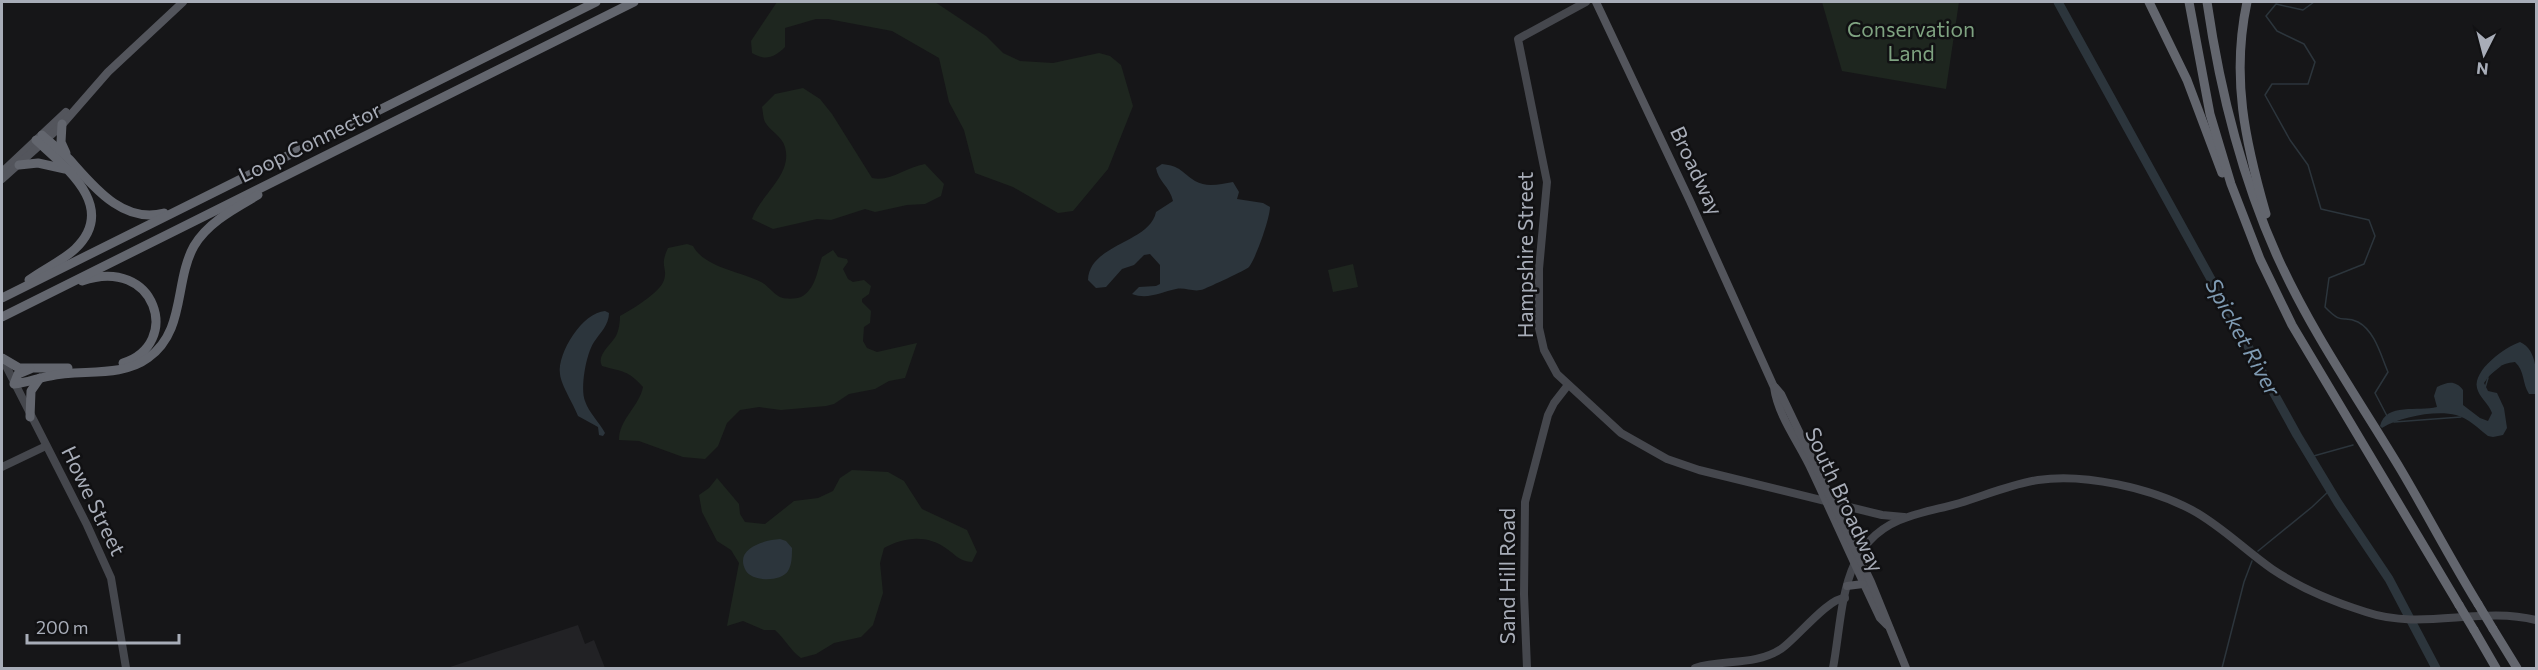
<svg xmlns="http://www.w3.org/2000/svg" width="2538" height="670" font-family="Commissioner,sans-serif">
  <rect width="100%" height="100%" fill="#161618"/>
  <path fill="#222225" d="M578,625l7,19 9,-4 11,28h-158z"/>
  <g fill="#1e261f">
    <path d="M777,2h158l51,34 17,17 17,8 33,2 46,-10 11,3 11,9 12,41 -25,63 -35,42 -15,2 -45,-26 -38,-14 -11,-43 -15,-28 -10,-44 -47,-27 -64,-12h-12l-31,9v19c-11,11 -20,14 -33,6l-1,-12z"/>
    <path d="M1822,2h137l-13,87 -104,-18z"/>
    <path d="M803,88l17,11 12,15 40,64c19,4 34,-11 53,-14l19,20 -3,12 -16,8 -18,1 -32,7 -10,-3 -34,11 -14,-1 -44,10 -21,-10c8,-24 41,-44 33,-72 -3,-11 -15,-16 -20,-25 -2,-4 -2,-11 -3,-15l13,-13z"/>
    <path d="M687,244l6,2c12,22 47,25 68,36 8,4 13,14 22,16 4,1 13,1 18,-1 15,-8 16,-26 21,-40l11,-7 5,7 9,2 1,3 -5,7 5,10 5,3 11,-2 7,6 -2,8 -7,5v3l9,9 -1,12 -6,4 -1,14 4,7 10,4 40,-9 -12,35 -16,3 -14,8 -26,5 -15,10 -8,2 -45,4 -22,-3 -19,3 -13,13 -9,23 -13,13 -22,-2 -44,-16 -20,-1c0,-21 20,-33 24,-53 -15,-17 -20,-15 -41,-21 -6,-11 9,-21 14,-30 3,-6 4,-14 4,-20 11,-6 41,-24 44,-36 4,-13 -5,-13 4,-32z"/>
    <path d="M1353,264l5,23 -25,5 -5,-22z"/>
    <path d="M852,470l36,2 16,9 18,28 45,21 10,22 -5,10c-13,-1 -15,-6 -25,-13 -20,-15 -43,-12 -63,-1l-4,15 3,30 -10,32 -12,12 -27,6 -18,11 -15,4c-11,-8 -15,-18 -26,-28h-11l-21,-9 -16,5 12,-63 -8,-13 -14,-9 -15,-29 -3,-17 10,-7 8,-10 22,26 1,10 5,8 20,2 29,-23 24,-3 15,-7 7,-13z"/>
  </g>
  <g fill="#2c353c">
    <path d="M1162,164c19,2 19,8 33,17 12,7 25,3 38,1l6,10 -2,7 26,4 7,4c0,11 -14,51 -21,60 -3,3 -40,20 -45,22 -10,4 -18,-2 -28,0 -15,3 -28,11 -44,5l7,-7 17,-1 4,-2v-19l-10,-11 -6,1 -10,10 -12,4 -16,18 -10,1 -8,-8c1,-36 62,-37 68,-68l17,-11c-3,-14 -15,-20 -17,-33z"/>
    <path d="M605,311l4,2c0,12 -9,20 -15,29 -8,12 -14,46 -9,59 4,12 15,22 20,32l-2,3 -4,-1 -1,-8 -20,-11c-4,-11 -17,-31 -18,-42 -3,-21 23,-62 45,-63z"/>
    <path d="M2520,342c18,8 17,35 16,52h-7c-7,-11 -4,-23 -14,-32 -15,1 -22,8 -31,21l4,8 9,2 7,15 3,20 -4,7 -10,2 -5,-1c-9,-7 -20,-18 -32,-21 -21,-5 -56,2 -74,13l-2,-2c6,-24 38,-14 57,-19l-3,-11 3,-9c11,-5 18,-7 26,3v15l17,13 8,3 4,-8c-3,-9 -13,-16 -15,-25 -4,-18 28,-41 43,-46z"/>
    <path d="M780,539l6,2 6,7c0,7 0,17 -4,23 -7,11 -35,11 -42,0 -13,-23 19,-31 34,-32z"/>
  </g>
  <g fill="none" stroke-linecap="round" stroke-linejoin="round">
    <g stroke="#2c353c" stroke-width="1.5">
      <path d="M2314,2l-11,8 -27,-6 -10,12 11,15 27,13 11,18 -7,22h-36l-7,11 25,45 18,25 13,44 48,11 6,16 -11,28 -35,14 -4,29c19,20 17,7 33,15 17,9 23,34 30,50l-13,21 12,23"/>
      <path d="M2490,374l10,-8"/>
      <path d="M2485,388l3,-10"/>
      <path d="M2394,422l67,-5"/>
      <path d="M2310,457l43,-12"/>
      <path d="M2258,551l54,-44 18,-17"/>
      <path d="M2222,668l22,-86 8,-21"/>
    </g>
    <path stroke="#2c353c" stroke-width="9" d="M2058,2l239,433 41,68 51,76 47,89"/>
    <g stroke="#45474d" stroke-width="8">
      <path d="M1586,2l-68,37 29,143 -8,87v59l5,22 13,24 64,59 46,26 32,11 183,45 22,2"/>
      <path d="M2,358l85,167 24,53 15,90"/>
      <path d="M2,467l44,-21"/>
      <path d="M1527,668l-3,-74 1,-92 23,-87 6,-12 14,-18"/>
      <path d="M1695,668c28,-9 60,-2 86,-19 16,-11 47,-51 64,-51"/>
      <path d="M1833,668c11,-59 6,-129 75,-151 17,-6 35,-9 52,-14 26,-8 52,-19 78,-23 46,-7 113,8 154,30 28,15 53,40 80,59 28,19 62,33 94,43 56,19 114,-6 170,8"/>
    </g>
    <g stroke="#53555c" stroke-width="8">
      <path d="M1596,2l94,199 84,186c4,30 26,57 38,84 23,49 45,99 68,147l7,7"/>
      <path d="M2,172l64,-60"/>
      <path d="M2,179l58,-52 48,-55 75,-70"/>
      <path d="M1775,387l6,7 90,188 35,86"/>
      <path d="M1847,586l16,-2"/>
    </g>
    <g stroke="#63666e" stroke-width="9">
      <path d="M2149,2l38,78 35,93"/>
      <path d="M2189,2l21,112 21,70 29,75 32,66 167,280"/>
      <path d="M2207,2c13,89 34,174 71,256 34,75 81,142 123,212 26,44 50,90 77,134"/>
      <path d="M2247,2c-16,75 -2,139 19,212"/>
      <path d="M62,124l-1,18 5,11"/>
      <path d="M42,135c9,8 19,16 28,25 24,27 53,64 94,53"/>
      <path d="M19,165l19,-2 27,6"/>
      <path d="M29,280c15,-11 33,-19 46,-31 44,-42 -10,-82 -39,-109"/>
      <path d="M82,281c74,-26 101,63 41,82"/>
      <path d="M2,298l594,-296"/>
      <path d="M2,317l632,-315"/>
      <path d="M2,358l17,10h49"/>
      <path d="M30,369l-12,5 -4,10c12,-1 24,-6 36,-8 31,-7 71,2 98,-18 38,-27 26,-76 46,-112 14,-24 42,-38 64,-51"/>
      <path d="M30,417l1,-26 9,-13"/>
      <path d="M2493,629l24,39"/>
      <path d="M2474,630l22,38"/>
    </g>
    <g stroke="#63666e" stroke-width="9">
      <path d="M2478,604l15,25"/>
      <path d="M2459,605l15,25"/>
    </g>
  </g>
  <g text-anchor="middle" stroke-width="5" stroke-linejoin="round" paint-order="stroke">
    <g font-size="21" fill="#7fa381" stroke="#111113">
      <text x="1911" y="37">Conservation<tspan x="1911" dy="24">Land</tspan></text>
    </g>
    <g font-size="21" fill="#a8adb8" stroke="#111113">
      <text transform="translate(310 143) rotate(-26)" y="7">Loop Connector</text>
      <text transform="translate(1696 171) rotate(65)" y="7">Broadway</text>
      <text transform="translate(1526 255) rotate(-90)" y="7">Hampshire Street</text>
      <text transform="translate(1844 500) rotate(65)" y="7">South Broadway</text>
      <text transform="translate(93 501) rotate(64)" y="7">Howe Street</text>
      <text transform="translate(1508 576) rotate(-90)" y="7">Sand Hill Road</text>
    </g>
    <g font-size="22" font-style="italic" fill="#7f9bb3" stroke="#111113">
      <text transform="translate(2243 337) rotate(61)" y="8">Spicket River</text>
    </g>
  </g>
  <rect width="2538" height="670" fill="none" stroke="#a8adb8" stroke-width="6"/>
  <g transform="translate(2484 54) rotate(186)" stroke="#111113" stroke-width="4.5" paint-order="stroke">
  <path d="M0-4.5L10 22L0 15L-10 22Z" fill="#a8adb8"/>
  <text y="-9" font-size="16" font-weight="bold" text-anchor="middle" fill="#a8adb8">N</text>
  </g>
  <path d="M27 634v9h152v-9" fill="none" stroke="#a8adb8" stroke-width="3"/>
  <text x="36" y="634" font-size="18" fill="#a8adb8" stroke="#111113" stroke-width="4.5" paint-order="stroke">200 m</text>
</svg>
